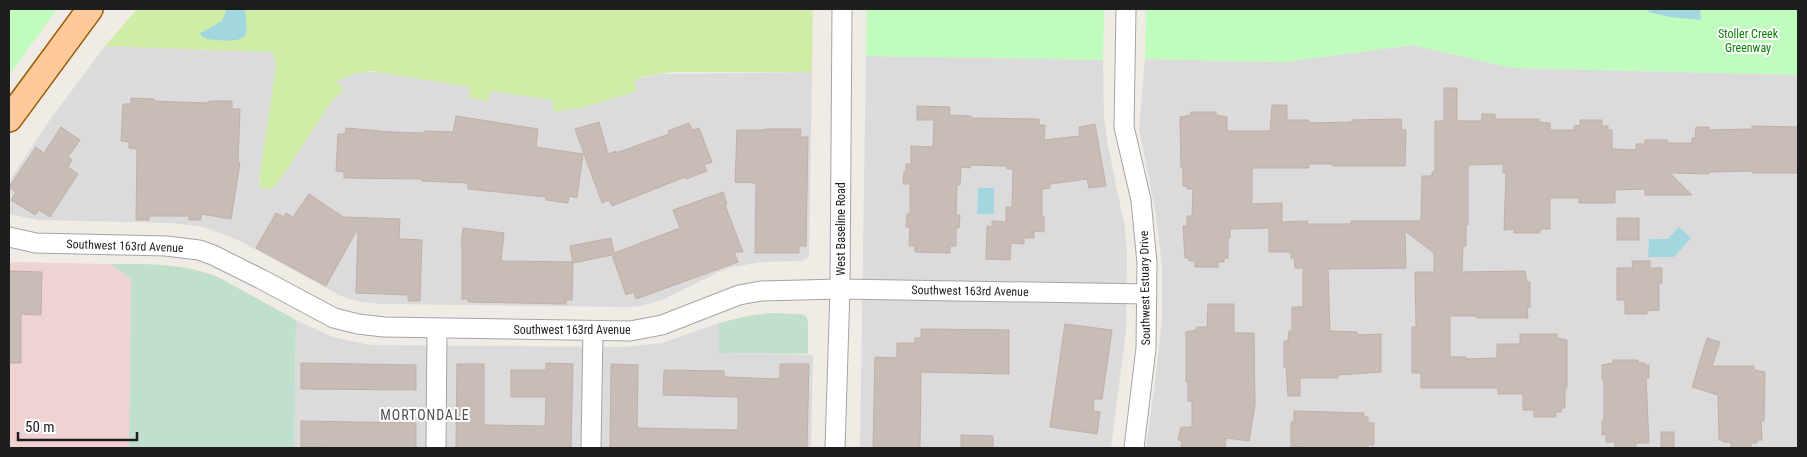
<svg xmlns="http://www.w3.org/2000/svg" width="1807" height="457" font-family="'Roboto Condensed',sans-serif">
  <rect width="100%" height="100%" fill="#f0ebe4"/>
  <g fill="#dcdbdb">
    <path d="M1413,45l99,23 286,7v373h-652l8,-57 8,-73v-52l-6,-51 -17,-87 6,-69 139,3z"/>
    <path d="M105,46l168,6 3,14 -17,114v3l8,7 4,-1 6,-5 55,-83 11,-10 -6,-10 22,-9h18l93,15 -1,11 19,3 2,-10 63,9v12l28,-4 56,-18 -3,-10 25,-6 153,-2 -3,185 -7,4 -41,1 -28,5 -14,5 -54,27 -23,7 -13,1 -247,-3 -26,-3 -15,-5 -103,-56 -34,-13 -33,-4 -133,-3 -29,-6v-33l40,-60z"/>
    <path d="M866,56l237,4 1,58 4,28 17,82 2,24 -1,79 -15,117h-251z"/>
    <path d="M296,320l36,17 38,8 253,2 39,-4 57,-20 1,30 93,2 -2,93h-517z"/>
  </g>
  <path fill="#f1d2d3" d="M9,262l102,2 20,15 -2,169h-120z"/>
  <path fill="#cfeda7" d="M137,9h676l-1,63h-140l-25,4 -13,4 3,11 -56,17 -28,4v-12l-62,-9 -3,10 -19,-3 1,-11 -99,-16 -18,3 -16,7 6,10 -11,10 -55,83c-5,5 -10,8 -16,3l-2,-7 17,-114 -3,-14 -168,-6z"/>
  <g fill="#c0dfcd">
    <path d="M111,264c38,0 71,-1 107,13l78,43 -2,128h-165l2,-169z"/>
    <path d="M769,313l32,1 5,2 2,6v32l-89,-1v-30l28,-7z"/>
  </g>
  <g fill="#bffcbe">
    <path d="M9,9h48l-48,66z"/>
    <path d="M867,9h237l-1,51 -237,-4z"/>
    <path d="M1146,9h652v66l-286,-7 -99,-23 -129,17 -139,-3z"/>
  </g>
  <g fill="#a2d7e0">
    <path d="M227,9h18c0,7 3,18 1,25 -4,10 -30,6 -39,5l-5,-2 -2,-4 22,-12z"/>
    <path d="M1648,9h52l1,11 -32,-3 -20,-5z"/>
    <path d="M978,188h16v26h-17z"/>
    <path d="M1679,227l12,11 -17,19h-26l1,-18h19z"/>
  </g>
  <g fill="#c8bcb7" stroke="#c2afa5">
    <path d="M1444,88h13v33h25v-7h13v5h44v3l11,1v7h24v-4l6,-1v-5h22v6h6v4h4v19l24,1v-6h9v-4h22v3h25v-5h3l1,-11h13v3l43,-1v-3l46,1v46h-45v-2l-44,1v2l-39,-1 22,22h-47v-6l-30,1v13h-36v-5h-29v31h-10v4h-26v-4l-10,1 2,-57h-3v-9l-35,1v60h-2v21h-3l-1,26 63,-1 2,11h3v25h-3l1,11h-51v-2h-27v41h16v2l31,-1v-14h23v-10h37v4l10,2v48h-2v20h-4v4h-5v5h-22v-7h-11v-16h-25v-6h-77v-15h-9v-46h4l-1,-55h19v-19l-29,-22 1,37 -78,1 2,62 27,1 1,3 23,-1v38l-43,3v3h-38v18h-12l-2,-29h-2v-26h4l1,-10h3v-24h11v-39h-8l-1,-10h-3v-6h-22v-24l-39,1v9h-2v20h-4v4h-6v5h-23v-6h-6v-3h-4l-2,-32h4v-10h5l1,-27h-6v-3h-4v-18h-2l-1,-51 11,-2v-3h25v3l11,2v14h43l2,-26h15v15h22l-1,3 44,-1v-2l49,-1 1,11h4l-1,36h-72v-2h-24v4h-57v36l30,-1v19l26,-1 -1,3h44v-3h70l1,-45h10v-4h3v-51h9z"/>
    <path d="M131,98l23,1v2l23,1 32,1v-2h23v8h8l-2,54h2l-9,56 -30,-5v6h-12v-4h-40v4h-13l1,-71 -8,-1v-6l-8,-1 2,-37h8z"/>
    <path d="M917,106l33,1 -1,8 22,1v2l68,1v6h6l-1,15 36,-4 -1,-9 16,-3 11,62 -17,2 -2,-9 -37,5v4l-8,1v27h2v16l-10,-1v7h-10v6l-13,-1 -1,17 -24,-1 1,-33 5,1v-6l14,1v-15h6l1,-38h-6v-3l-37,-1v3l-9,-1 -1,18h-3l-1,30h4l-1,13h-3v18h-6v7l-35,-1v-6h-6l1,-19h-4l1,-13h3v-30h-7l1,-12h2v-8h5v-18l22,1 1,-27h-17z"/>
    <path d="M456,116l82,13 -2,18 47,7 -6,44 -8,-2 -1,7 -22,-3v-3l-78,-8v-6l-46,-2v-2l-78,-1v-6l-8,-1 2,-37h7l1,-6 45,4 33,1v-2l29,1z"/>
    <path d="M599,122l9,32 8,-3v2l53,-19 -1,-3 21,-8 3,7 7,-2 13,34 -8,3 3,6 -21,8 -1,-2 -73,29 -3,-6 -7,3 -27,-74z"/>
    <path d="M61,127l19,13 -12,17 4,3 -4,7 10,7 -28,43 -11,-7 -4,5 -24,-15 5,-8 -7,-5 27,-40 8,6z"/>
    <path d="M764,129h37l-1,8h8l-2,109h-7v7h-44l1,-70 -21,-1 2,-52h27z"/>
    <path d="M723,192l4,12 -2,1 18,47h-9l4,10 -102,37 -2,-7 -8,3 -14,-40 -39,8 -3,-17 41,-8 3,15 66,-25 -7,-18z"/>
    <path d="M309,194l34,23 57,2 -1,20 23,1 -2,61h-12v-6l-52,-2 2,-65 -32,58 -70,-38 20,-35 8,4 2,-4 7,4z"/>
    <rect x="1617" y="218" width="22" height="22"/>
    <path d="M463,228l41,5 -3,28 72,1 -1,38h-6v4l-98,-2v-3h-6v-54h-1z"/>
    <path d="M1632,261h18v7h12v15h-3v27l-12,1v3h-22v-14h-8v-32h16z"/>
    <path d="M9,271l33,1 -1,43 -20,-1v49h-12z"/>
    <path d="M1208,304h26v29h20l1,71 -6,37 -23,-3 -1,10h-44l1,-7 -4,-1 3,-13h11v-26h-4v-19h-2v-50l10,-2 1,-3h10z"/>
    <path d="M1065,324l47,6 -10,69h-8l-1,12 7,1 -3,22 -47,-7z"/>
    <path d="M921,329l88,1v44l-88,-2 -1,76h-47l2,-91 22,1v-15h18v-5h6z"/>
    <path d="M1707,338l13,4 -8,24h42v4l11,2 -1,49h-3l1,19h-5v3h-6v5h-20v-6h-8v-2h-4l-1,-45 -26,-8z"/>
    <path d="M1613,360h25v3h7v2h4v13h-3l3,65h-13v5h-21v-6h-9v-8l-4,1v-14h2v-41h-2v-15l11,-2z"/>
    <path d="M301,363l115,2v25l-115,-1z"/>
    <path d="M546,363l27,1 -2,84h-115l1,-84h27v61l61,1 1,-29h-35v-27h35z"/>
    <path d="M611,364l27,1 -1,63 101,2v-33l-75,-2 1,-25 60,1v6l56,2v-15h29l-2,84h-197z"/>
    <path d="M1294,411l70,2v4h4v6h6v22h-6v3l-77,-1v-25h3z"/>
    <path d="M301,421l115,2v25l-115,-1z"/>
    <rect x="1661" y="432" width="13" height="16"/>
    <path d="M961,435l32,1v12h-32z"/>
  </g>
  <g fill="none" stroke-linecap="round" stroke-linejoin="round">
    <defs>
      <g id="minor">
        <path d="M1126,9l-2,118 17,73 6,63 -1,85 -12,100"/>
        <path d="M9,237l27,6 130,3 33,4 14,5 48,24 73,39 24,6 26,3 246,4 32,-6 77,-30 22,-4 79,-2 307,5"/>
        <path d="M436,448l1,-119"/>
        <path d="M591,448l2,-117"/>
        <path d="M835,448l5,-159 2,-280"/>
      </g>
      <path id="major" d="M9,119l81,-110"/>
    </defs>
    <use href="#minor" stroke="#a5a5a5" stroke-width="21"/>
    <use href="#major" stroke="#985800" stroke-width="28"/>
    <use href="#minor" stroke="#fff" stroke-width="19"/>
    <use href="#major" stroke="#ffca99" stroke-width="25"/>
  </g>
  <g text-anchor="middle" stroke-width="4" stroke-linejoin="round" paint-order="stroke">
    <g font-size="12" fill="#078306" stroke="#fff">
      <text x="1748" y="38">Stoller Creek<tspan x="1748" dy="14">Greenway</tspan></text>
    </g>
    <g font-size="12" fill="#1e1e1e" stroke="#fff">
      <text transform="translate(841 229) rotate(-90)" y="4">West Baseline Road</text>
      <text transform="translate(125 246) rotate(2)" y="4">Southwest 163rd Avenue</text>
      <text transform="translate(1145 288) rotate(-91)" y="4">Southwest Estuary Drive</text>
      <text transform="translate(970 291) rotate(1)" y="4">Southwest 163rd Avenue</text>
      <text x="572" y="334">Southwest 163rd Avenue</text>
    </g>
    <g font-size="14" letter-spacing="1" fill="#515151" stroke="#fff">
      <text x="425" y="420">MORTONDALE</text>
    </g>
  </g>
  <rect width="1807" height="457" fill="none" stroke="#1e1e1e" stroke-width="20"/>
  <path d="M18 432v8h119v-8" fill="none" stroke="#1e1e1e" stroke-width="2.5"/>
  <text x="25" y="432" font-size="15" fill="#1e1e1e" stroke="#ffffff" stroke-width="4" paint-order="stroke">50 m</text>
</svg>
